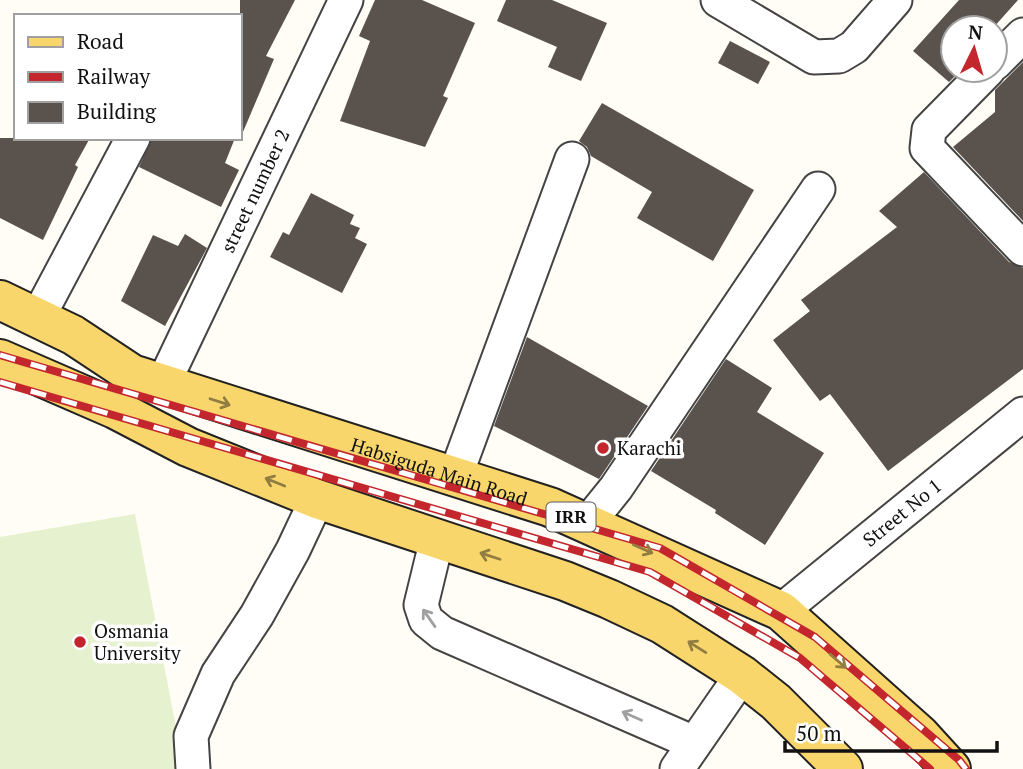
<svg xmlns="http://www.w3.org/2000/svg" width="1023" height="769" font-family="'PT Serif',serif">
  <rect width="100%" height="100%" fill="#fffdf5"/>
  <path fill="#e6f2cf" d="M135,514l49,255h-184v-232z"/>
  <g fill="#5a524d">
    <path d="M240,0h55l-29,56 8,3 -34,80z"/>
    <path d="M375,0h47l53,23 -32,73 5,2 -23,49 -85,-26 30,-80 -11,-5z"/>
    <path d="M506,0h46l55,23 -26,58 -33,-14 9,-20 -60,-26z"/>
    <path d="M959,0h59l-25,28h-40v42h8l-12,12 -36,-31z"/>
    <path d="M730,41l40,21 -12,22 -40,-21z"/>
    <path d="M1023,62v159l-70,-74 42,-35v-22z"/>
    <path d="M602,103l152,87 -41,71 -76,-43 15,-26 -61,-36 -4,-9 -8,-6z"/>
    <path d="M0,138h90l-15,27 3,2 -35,73 -43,-22z"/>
    <path d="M152,138h83l-10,25 14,7 -18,37 -82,-40z"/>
    <path d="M924,172l85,90 14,6v101l-135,102 -58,-77 -10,7 -47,-61 37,-29 -9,-11 96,-73 -18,-16z"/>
    <path d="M311,193l43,22 -4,9 10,4 -5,10 12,6 -25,49 -72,-36 13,-25 6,3z"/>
    <path d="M185,234l22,14 -42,78 -44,-25 32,-66 25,11z"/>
    <path d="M527,337l121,69 -49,73 -105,-53z"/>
    <path d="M726,359l46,29 -15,24 67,41 -59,92 -50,-32 1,-3 -65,-39z"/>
  </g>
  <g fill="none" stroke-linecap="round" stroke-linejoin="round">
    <defs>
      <g id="minor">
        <path d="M718,0l96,57 25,-1 15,-9 41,-47"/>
        <path d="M995,63l28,-28"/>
        <path d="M988,70l-59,60 -2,18 96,101"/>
        <path d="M37,319l96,-181"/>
        <path id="s1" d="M163,384l183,-384"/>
        <path d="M455,477l117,-318"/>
        <path d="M587,524l29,-36 202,-299"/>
        <path d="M437,539l-16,66 5,15 16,13 252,110"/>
        <path id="s2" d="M781,611l242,-197"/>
        <path d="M193,769l-2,-33 27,-62 39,-59 36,-65 24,-51"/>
        <path d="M677,769l65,-94"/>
      </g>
      <g id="major">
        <path id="s3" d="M0,300l73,35 59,39 418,133 231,104 139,124 31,34"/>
        <path d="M0,359l115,50 73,38 129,52 248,82 44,18 53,25 80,51 34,27 67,67"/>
      </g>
    </defs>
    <use href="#minor" stroke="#444" stroke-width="37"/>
    <use href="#major" stroke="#222" stroke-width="42"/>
    <use href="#minor" stroke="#fff" stroke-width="33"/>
    <use href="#major" stroke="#f9d66b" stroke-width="38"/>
    <defs>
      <g id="rail">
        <path d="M0,355l660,193 155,89 144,123 7,9"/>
        <path d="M0,382l650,190 150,86 130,111"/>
      </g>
    </defs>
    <use href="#rail" stroke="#c4262e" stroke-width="8"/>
    <use href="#rail" stroke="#fff" stroke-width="5" stroke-dasharray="16" stroke-linecap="butt"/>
  </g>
  <defs><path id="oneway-shaft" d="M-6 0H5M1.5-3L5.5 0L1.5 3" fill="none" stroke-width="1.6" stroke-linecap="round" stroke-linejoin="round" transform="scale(1.75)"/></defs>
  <g stroke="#917d42">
    <use href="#oneway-shaft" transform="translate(220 402) rotate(18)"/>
    <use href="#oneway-shaft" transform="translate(275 482) rotate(-158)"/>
    <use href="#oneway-shaft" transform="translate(643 549) rotate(24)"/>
    <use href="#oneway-shaft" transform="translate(490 556) rotate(-162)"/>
    <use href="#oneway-shaft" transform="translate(697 647) rotate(-148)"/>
    <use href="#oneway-shaft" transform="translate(838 661) rotate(41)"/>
  </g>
  <g stroke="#a0a0a0">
    <use href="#oneway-shaft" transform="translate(429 618) rotate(-125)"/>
    <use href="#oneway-shaft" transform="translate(632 716) rotate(-156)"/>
  </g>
  <g fill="#c4262e" stroke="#fff" stroke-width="2.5">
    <circle cx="603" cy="448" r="7"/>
    <circle cx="80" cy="642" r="7"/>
  </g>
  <g text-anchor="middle" stroke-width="7" stroke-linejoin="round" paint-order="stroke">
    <rect fill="#fff" stroke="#585858" stroke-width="2" x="546.5" y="502.5" width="49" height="29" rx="5"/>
    <g font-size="18" font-weight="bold" fill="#111">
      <text x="571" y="523">IRR</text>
    </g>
    <g font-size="19" fill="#111" stroke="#fff">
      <text dy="7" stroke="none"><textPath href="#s1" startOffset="214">street number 2</textPath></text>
      <text dy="7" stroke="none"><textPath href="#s3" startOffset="474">Habsiguda Main Road</textPath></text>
      <text dy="7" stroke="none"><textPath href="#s2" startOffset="156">Street No 1</textPath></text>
    </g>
    <g font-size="19" fill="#111" stroke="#fff" text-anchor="start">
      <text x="617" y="455">Karachi</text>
      <text x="94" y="638">Osmania<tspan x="94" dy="22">University</tspan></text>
    </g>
  </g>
  <rect x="14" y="14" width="228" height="126" fill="#ffffff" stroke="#a0a0a0" stroke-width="2"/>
  <rect x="28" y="37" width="35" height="10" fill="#f9d66b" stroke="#a0a0a0" stroke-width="2"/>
  <text x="77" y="49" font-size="21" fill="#111111">Road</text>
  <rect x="28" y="72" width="35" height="10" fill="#c4262e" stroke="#a0a0a0" stroke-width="2"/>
  <text x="77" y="84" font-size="21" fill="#111111">Railway</text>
  <rect x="28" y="102" width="35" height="21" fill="#5a524d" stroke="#a0a0a0" stroke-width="2"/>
  <text x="77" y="119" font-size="21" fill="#111111">Building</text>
  <g transform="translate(974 49) rotate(5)"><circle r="33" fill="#ffffff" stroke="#a0a0a0" stroke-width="2"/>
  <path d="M0-5L12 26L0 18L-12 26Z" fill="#c4262e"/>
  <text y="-10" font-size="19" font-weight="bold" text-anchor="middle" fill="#111111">N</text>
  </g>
  <path d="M785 741v10h212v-10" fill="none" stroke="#111111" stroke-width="3.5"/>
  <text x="796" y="741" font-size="21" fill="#111111" stroke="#ffffff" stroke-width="5" paint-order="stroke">50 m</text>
</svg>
